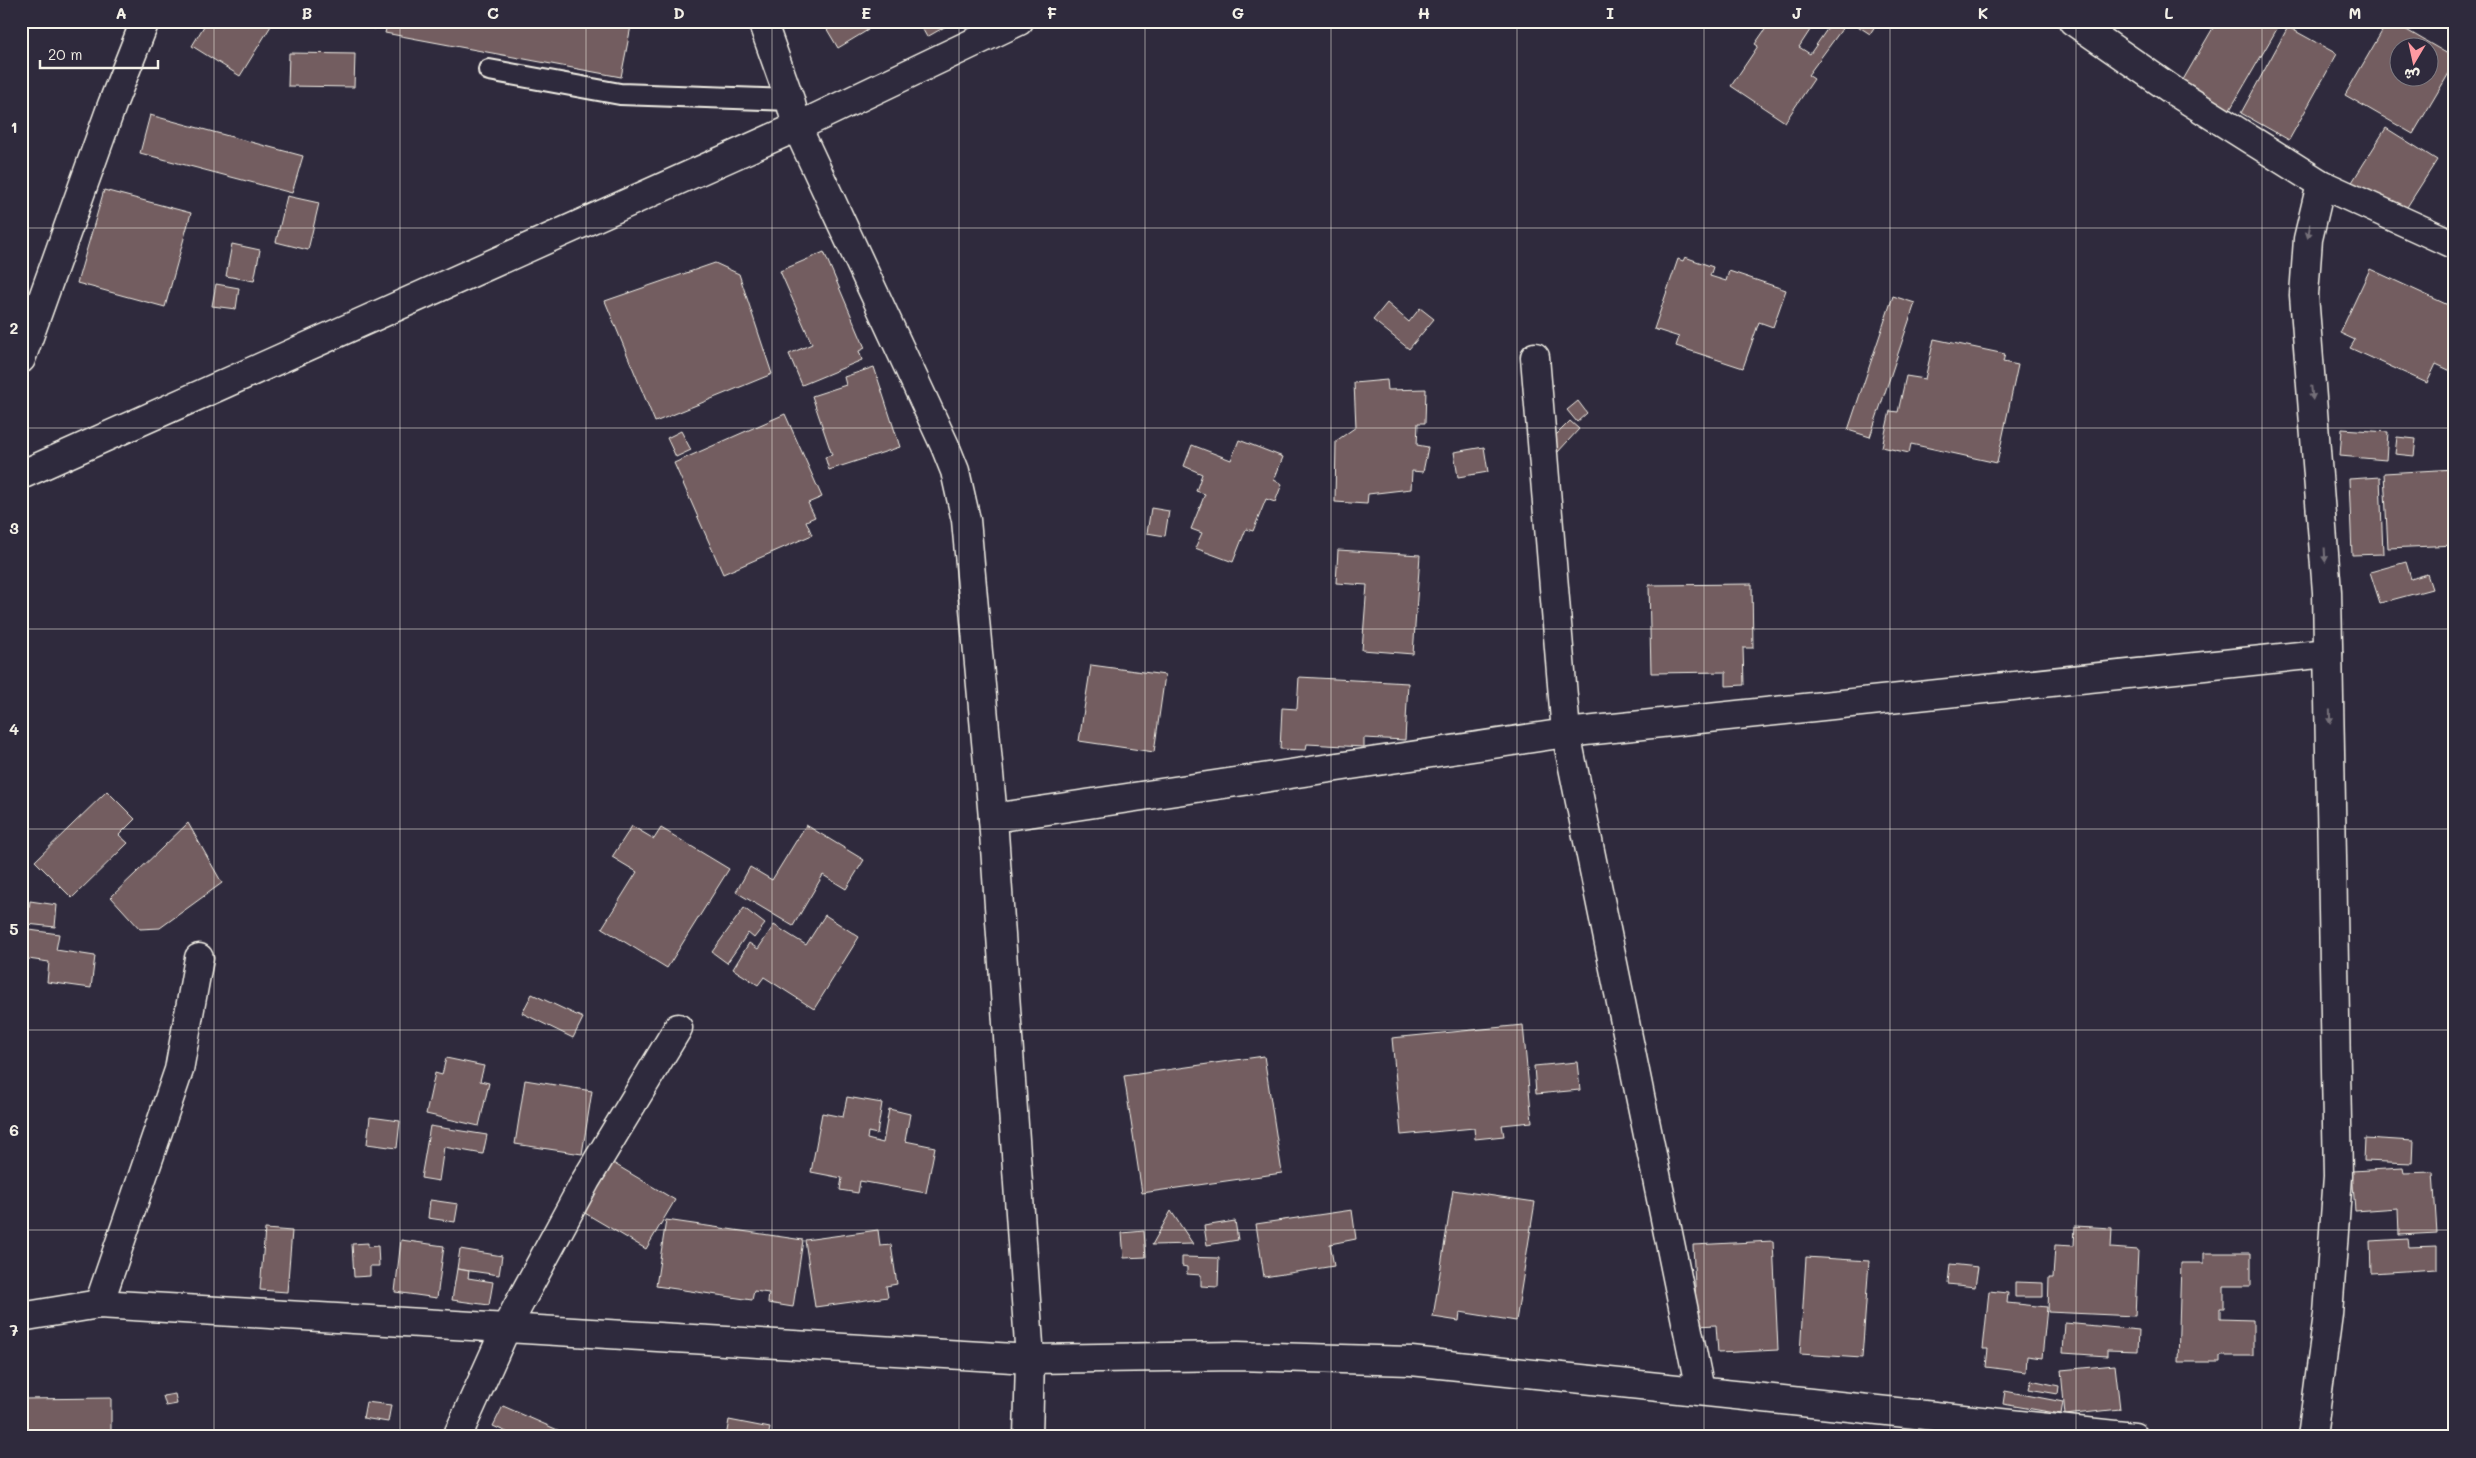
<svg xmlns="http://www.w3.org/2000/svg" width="2476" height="1458" font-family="Mali,'Playpen Sans Arabic',sans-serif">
  <rect width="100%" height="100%" fill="#2f2a3d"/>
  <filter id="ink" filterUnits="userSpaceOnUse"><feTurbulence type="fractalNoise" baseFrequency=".02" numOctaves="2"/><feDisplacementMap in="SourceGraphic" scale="10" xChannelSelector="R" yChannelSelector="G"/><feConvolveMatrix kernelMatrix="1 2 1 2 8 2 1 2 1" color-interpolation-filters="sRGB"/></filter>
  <g filter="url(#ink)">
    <g fill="#735d61" stroke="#f4f1e8" fill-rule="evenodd">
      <path d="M207,21h67l-34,55 -48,-30z"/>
      <path d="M332,21h45l-2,8z"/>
      <path d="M388,21h244l-11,56 -236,-44z"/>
      <path d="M822,21h52l-8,5 2,4 -30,18z"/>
      <path d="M918,21h37l-28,16z"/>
      <path d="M1771,21h45l-17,26 11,7 22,-32 10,7 -34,46 6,4 -29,43 -54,-36 27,-40 -3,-2z"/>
      <path d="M1850,21h28l-8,13z"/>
      <path d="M2217,21l64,1 -57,98 -48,-28z"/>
      <path d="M2388,21h3l64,37v5l-42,71 -68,-39zM2398,48h30v30h-30z"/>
      <path d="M2288,27l49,27 -48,86 -48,-27z"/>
      <path d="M289,53l66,1 -1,33 -66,-1z"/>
      <path d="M150,115l153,41 -11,37 -152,-40z"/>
      <path d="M2386,128l51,32 -37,58 -51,-31z"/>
      <path d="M104,190l87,23 -26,94 -88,-24z"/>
      <path d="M287,196l32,7 -11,47 -32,-8z"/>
      <path d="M232,244l28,6 -6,31 -28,-5z"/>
      <path d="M824,252l41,96 -6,3 3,9 -60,25 -13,-31 23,-10 -32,-73z"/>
      <path d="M1685,257l28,10 -3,9 16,5 3,-10 57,19 -13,37 -14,-5 -16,46 -67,-22 3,-9 -25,-8 24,-70 5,2z"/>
      <path d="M715,263l24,11 33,100 -117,48 -50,-121z"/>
      <path d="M2370,269l78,36 7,-16v84l-19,-9 -9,19 -77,-35 5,-8 -15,-7z"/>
      <path d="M216,284l23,4 -3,21 -24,-3z"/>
      <path d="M1893,296l22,7 -45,134 -22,-7z"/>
      <path d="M1387,303l22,19 11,-14 14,11 -25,30 -36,-29z"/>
      <path d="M1934,339l71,15 -2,8 15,3 -21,98 -86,-19 -2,9 -27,-6 8,-36 8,1 8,-36 19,3z"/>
      <path d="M874,367l26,80 -71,23 -4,-13 7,-2 -20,-59 34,-11 -2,-8z"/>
      <path d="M1387,380l1,10 38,-1 -1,34h-7l-1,22 11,2 -5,25 -11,-1 -1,18 -43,5 -1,10 -32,-2 1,-61 20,-14 -2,-44z"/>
      <path d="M1578,401l9,12 -10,9 -10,-12z"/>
      <path d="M785,414l37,83 -14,6 7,14 -9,4 6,14 -89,39 -49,-111z"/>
      <path d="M1570,421l9,8 -22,24 -10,-9z"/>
      <path d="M2342,429l46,3 -2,28 -46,-4z"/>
      <path d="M681,431l10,19 -15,7 -9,-19z"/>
      <path d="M2397,437l19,2 -2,17 -19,-2z"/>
      <path d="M1239,440l44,17 -9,23 8,4 -7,18 -9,-3 -13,32 -7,-2 -13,33 -38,-14 7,-15 -11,-4 14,-35 -9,-3 6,-17 -18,-8 8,-21 39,15z"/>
      <path d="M1484,447l4,25 -30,5 -4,-25z"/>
      <path d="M2455,469v76l-67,3 -4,-75z"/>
      <path d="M2380,477l3,77 -31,1 -3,-76z"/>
      <path d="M1151,508l18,3 -4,25 -18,-3z"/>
      <path d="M1338,550l82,5 -7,99 -51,-4 5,-65 -31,-2z"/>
      <path d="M2406,562l5,17 16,-5 5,15 -52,14 -10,-31z"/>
      <path d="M1752,584l1,64h-10l1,37 -18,1v-14l-75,1 -2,-88z"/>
      <path d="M1091,665l74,10 -11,77 -75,-11z"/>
      <path d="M1299,677l109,6 -3,57 -41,-2v9l-57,-3 -1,6 -26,-1 2,-41 15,1z"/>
      <path d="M107,791l28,28 -16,16 9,8 -56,55 -37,-37z"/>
      <path d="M188,823l34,60 -62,45 -20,1 -29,-32z"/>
      <path d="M806,825l58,35 -18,29 -23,-14 -30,51 -57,-34 14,-25 22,13z"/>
      <path d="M632,826l22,13 7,-11 68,41 -62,99 -65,-40 35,-56 -25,-15z"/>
      <path d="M30,901l27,4 -2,22 -28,-3z"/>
      <path d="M744,908l21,16 -11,14 -6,-5 -21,30 -15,-11z"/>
      <path d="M825,915l34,22 -45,72 -50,-32 -6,8 -25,-16 16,-26 9,6 16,-24 32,20z"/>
      <path d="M22,929l37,5 -3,16 39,6 -4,32 -44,-6 2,-20 -28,-4z"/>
      <path d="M532,994l51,24 -10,20 -51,-25z"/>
      <path d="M1523,1025l9,97 -30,3 2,11 -29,3 -1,-11 -73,7 -9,-97z"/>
      <path d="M1264,1056l18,117 -140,20 -18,-117z"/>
      <path d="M446,1058l38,8 -4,15 9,2 -10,43 -53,-12 9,-41 7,2z"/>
      <path d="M1577,1062l3,28 -44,4 -2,-28z"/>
      <path d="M525,1080l67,11 -10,63 -67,-10z"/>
      <path d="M847,1097l35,6 -5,31 -9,-2 -1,7 16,4 6,-34 21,5 -5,27 30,6 -9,46 -66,-12 -2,12 -18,-3 2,-12 -31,-6 11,-59 21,4z"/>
      <path d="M370,1117l30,4 -3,27 -30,-4z"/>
      <path d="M430,1126l57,9 -4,19 -39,-7 -5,34 -18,-3z"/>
      <path d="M2365,1138l48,3 -1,22 -48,-2z"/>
      <path d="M608,1160l67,40 -29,49 -68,-40z"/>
      <path d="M2403,1168l1,5 29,-1 4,61 -38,2 -1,-27 -43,3 -3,-40z"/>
      <path d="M1453,1190l82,12 -19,119 -56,-9 -1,9 -26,-4z"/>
      <path d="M430,1200l28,4 -3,18 -27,-4z"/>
      <path d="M1352,1210l4,29 -26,5 4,22 -70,11 -8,-53z"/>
      <path d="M1171,1211l22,33 -41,1z"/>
      <path d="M666,1220l137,20 -10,67 -25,-4 1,-10 -15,-2 -2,9 -96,-14z"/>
      <path d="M1235,1221l3,19 -31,5 -3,-19z"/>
      <path d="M2075,1226l37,2 -1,20 27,2 -3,66 -87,-4 1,-34h4l2,-33 19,1z"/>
      <path d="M265,1229l27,2 -5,61 -27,-2z"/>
      <path d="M878,1230l2,16 11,-1 6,39 -11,2 2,11 -73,10 -10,-67z"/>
      <path d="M1144,1231l2,26 -22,1 -2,-25z"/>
      <path d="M2408,1239l1,8 28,-1v23l-66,4 -1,-32z"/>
      <path d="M401,1240l43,6 -7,52 -42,-6z"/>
      <path d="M1773,1241l5,109 -60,3 -2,-28 -19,1 -4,-81z"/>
      <path d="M368,1243v4l10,-1 1,20h-9v10l-16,1 -2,-33z"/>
      <path d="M460,1249l42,7 -3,19 -42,-6z"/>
      <path d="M2204,1253h47v33h-27v22h-4v11l33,1v36h-33v6h-42l3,-99h23z"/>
      <path d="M1182,1257l37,1 -1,29 -17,-1v-11l-14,-1v-7l-5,-1z"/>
      <path d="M1806,1257l63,4 -7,97 -62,-4z"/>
      <path d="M1950,1264l28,3 -3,20 -27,-3z"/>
      <path d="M457,1269l12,2 -1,7 25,4 -4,23 -37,-5z"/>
      <path d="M2015,1282l28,1v14h-28z"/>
      <path d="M1989,1291l19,2 -1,10 40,4 -5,51 -15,-2 -1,16 -40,-5 2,-18h-5z"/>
      <path d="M2065,1323l74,7 -1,21 -31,-1v6l-44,-3z"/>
      <path d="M2115,1365l5,44 -55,6 -4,-45z"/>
      <path d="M2031,1380l28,6 -1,8 -29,-5z"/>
      <path d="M2005,1391l58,11 -2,12 -58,-10z"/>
      <path d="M175,1394l2,10 -11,2 -3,-10z"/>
      <path d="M111,1398v39h-90v-38z"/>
      <path d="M366,1402l25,3 -3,17 -25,-4z"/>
      <path d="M503,1406l57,25 -3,6h-39l-25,-11z"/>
      <path d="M729,1420l41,8 -2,9h-42z"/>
    </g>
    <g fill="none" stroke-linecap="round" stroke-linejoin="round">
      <defs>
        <path id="lane" d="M489,70l131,24 170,6"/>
        <g id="street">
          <path d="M1019,21l-222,106 148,319 10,25 11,49 27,298 37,541 -2,78"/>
          <path d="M2073,21l102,71 146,92 134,61"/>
          <path d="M1535,357l31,376 134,657"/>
          <path d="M21,359l91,-254 33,-84"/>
          <path d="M993,818l573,-85 762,-80"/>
          <path d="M99,1304l80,-234 20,-112"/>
          <path d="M21,1317l78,-13 931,55 208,-3 173,5 723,76"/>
          <path d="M457,1437l49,-109 80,-148 92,-152"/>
          <path d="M2312,1437l16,-123 10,-138 -11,-584 -23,-297 4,-56 13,-55"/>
        </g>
        <path id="secondary" d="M21,475l776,-348 -7,-27 -28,-79"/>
      </defs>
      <use href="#lane" stroke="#f4f1e8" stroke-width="24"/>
      <use href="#street" stroke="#f4f1e8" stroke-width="31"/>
      <use href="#secondary" stroke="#f4f1e8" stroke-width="31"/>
      <use href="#lane" stroke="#2f2a3d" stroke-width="20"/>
      <use href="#street" stroke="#2f2a3d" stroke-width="28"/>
      <use href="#secondary" stroke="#2f2a3d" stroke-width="28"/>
    </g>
    <defs><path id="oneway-solid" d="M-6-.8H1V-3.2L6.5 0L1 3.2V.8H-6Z" transform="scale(1.25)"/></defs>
    <g fill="#747079">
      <use href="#oneway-solid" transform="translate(2309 231) rotate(101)"/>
      <use href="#oneway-solid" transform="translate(2312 393) rotate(84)"/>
      <use href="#oneway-solid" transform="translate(2325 555) rotate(87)"/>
      <use href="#oneway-solid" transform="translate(2330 717) rotate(89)"/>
    </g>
  </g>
  <path fill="none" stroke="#f4f1e8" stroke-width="1" stroke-opacity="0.55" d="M214,21v1416M400,21v1416M586,21v1416M772,21v1416M959,21v1416M1145,21v1416M1331,21v1416M1517,21v1416M1704,21v1416M1890,21v1416M2076,21v1416M2262,21v1416M21,228h2434M21,428h2434M21,629h2434M21,829h2434M21,1030h2434M21,1230h2434"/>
  <rect width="2476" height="1458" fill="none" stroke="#2f2a3d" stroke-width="55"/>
  <g transform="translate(2414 62) rotate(189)"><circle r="24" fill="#2f2a3d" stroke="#7e7a81"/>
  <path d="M0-4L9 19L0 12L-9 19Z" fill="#ff9aa2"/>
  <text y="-8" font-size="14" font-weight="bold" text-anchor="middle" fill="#f4f1e8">ش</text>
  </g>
  <path d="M40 60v8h118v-8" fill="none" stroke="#f4f1e8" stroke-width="2.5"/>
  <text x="48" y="60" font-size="15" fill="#f4f1e8" stroke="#2f2a3d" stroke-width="4" paint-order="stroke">20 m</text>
  <rect x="28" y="28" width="2420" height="1402" fill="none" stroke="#f4f1e8" stroke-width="2"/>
  <g font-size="16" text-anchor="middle" font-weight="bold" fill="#f4f1e8">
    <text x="121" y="19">A</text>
    <text x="307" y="19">B</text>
    <text x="493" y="19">C</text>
    <text x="679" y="19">D</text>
    <text x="866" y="19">E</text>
    <text x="1052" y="19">F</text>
    <text x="1238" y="19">G</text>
    <text x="1424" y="19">H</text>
    <text x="1610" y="19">I</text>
    <text x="1797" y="19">J</text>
    <text x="1983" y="19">K</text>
    <text x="2169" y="19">L</text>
    <text x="2355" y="19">M</text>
    <text x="14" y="133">1</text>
    <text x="14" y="334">2</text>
    <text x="14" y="534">3</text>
    <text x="14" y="735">4</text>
    <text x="14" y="935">5</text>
    <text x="14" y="1136">6</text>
    <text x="14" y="1336">7</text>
  </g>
</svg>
